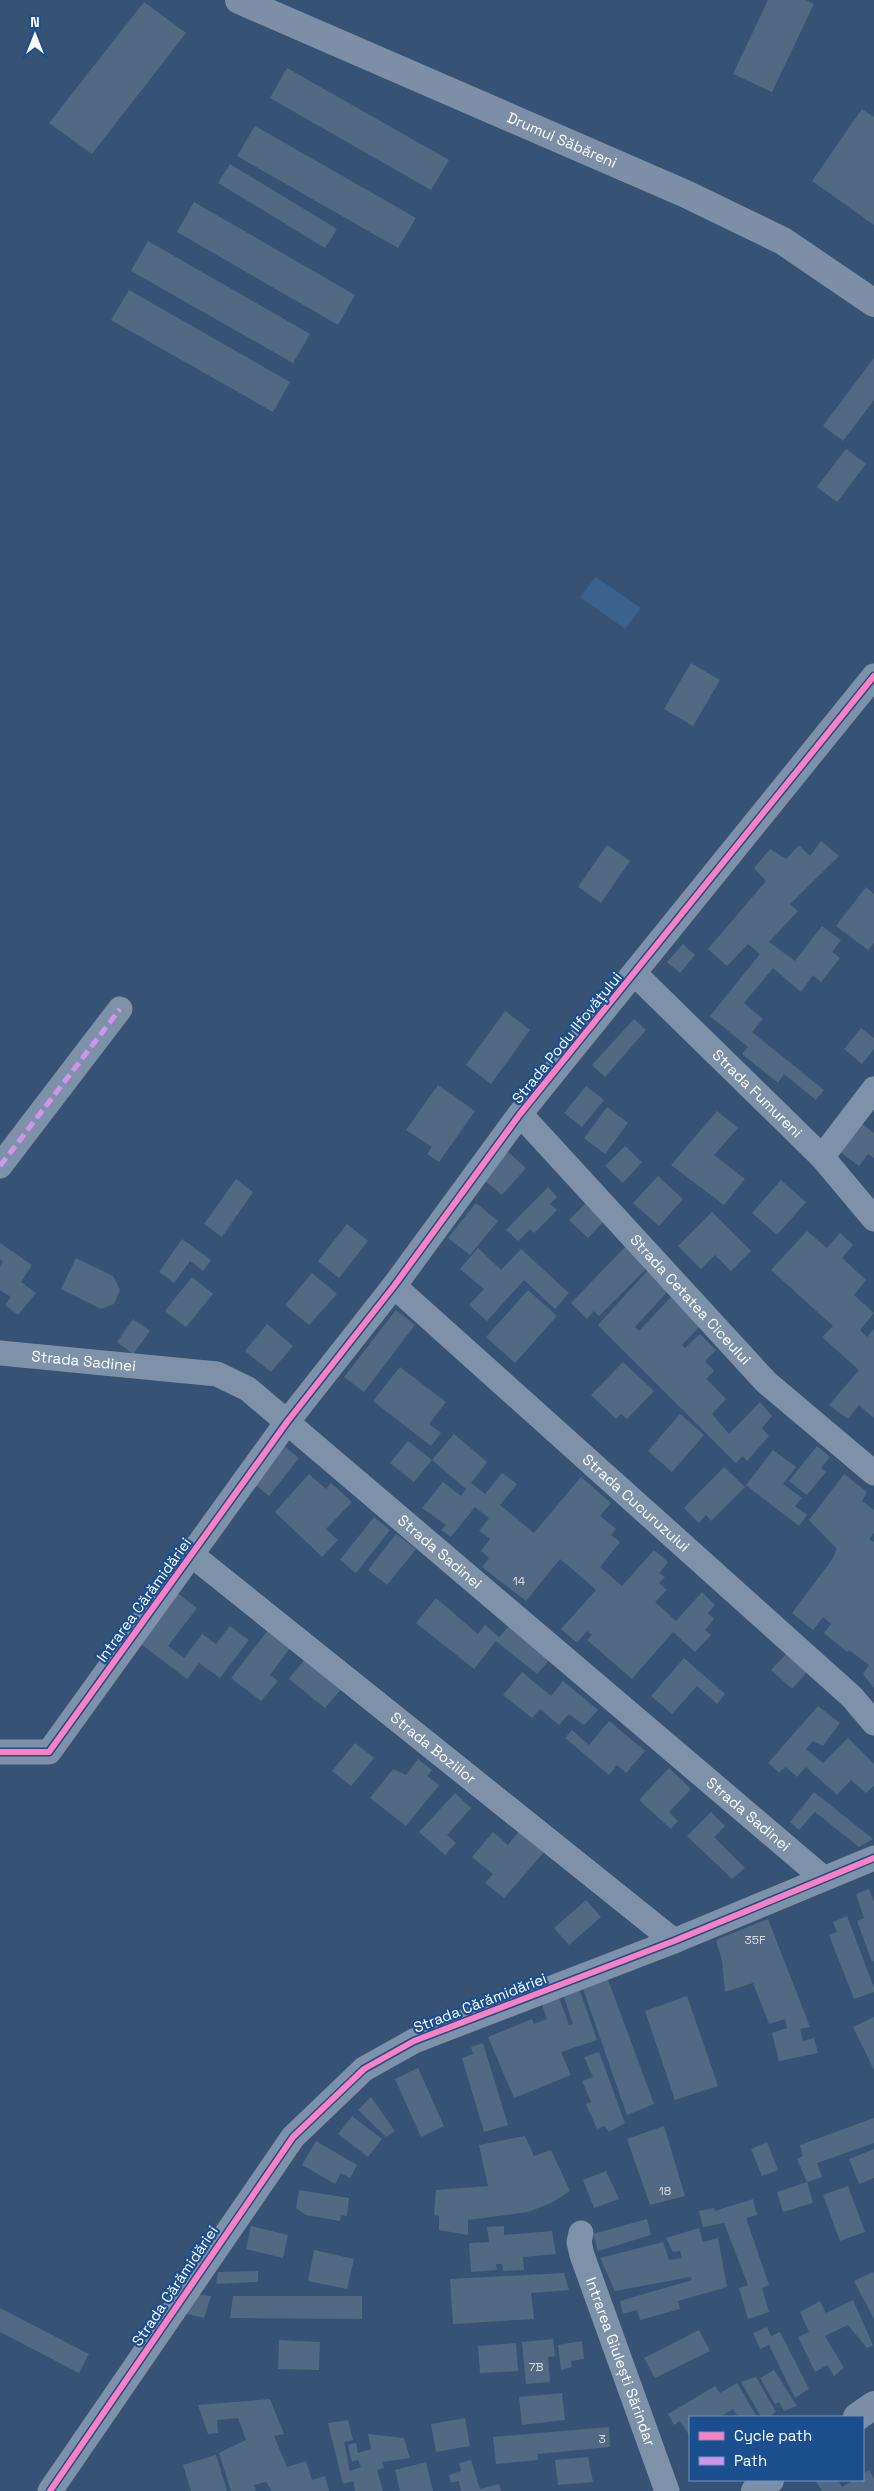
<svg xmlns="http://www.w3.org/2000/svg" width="874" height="2491" font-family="'Space Grotesk',sans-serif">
  <rect width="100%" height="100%" fill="#365274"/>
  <path fill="#3b618d" d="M596,577l45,31 -16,21 -45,-32z"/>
  <g fill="#526984">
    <path d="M768,0h38l8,4 -42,88 -39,-18z"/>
    <path d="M144,2l42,31 -94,121 -43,-31z"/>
    <path d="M287,68l162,92 -18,30 -161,-92z"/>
    <path d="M862,109l12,8v108l-62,-44z"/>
    <path d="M255,126l161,92 -18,30 -161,-92z"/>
    <path d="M230,164l107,65 -12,19 -107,-65z"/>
    <path d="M194,202l161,93 -17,30 -161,-93z"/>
    <path d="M148,241l162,93 -17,29 -162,-92z"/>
    <path d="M129,290l161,92 -17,30 -162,-92z"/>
    <path d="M874,358v42l-31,41 -20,-15z"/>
    <path d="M846,449l20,15 -29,38 -20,-15z"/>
    <path d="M691,663l29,17 -27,46 -29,-17z"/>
    <path d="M821,841l18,15 -49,48 8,7 -29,31 26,19 27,-35 19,14 -9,12 8,6 -19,24 -8,-7 -12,17 -28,-24 -29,35 19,16 -11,13 72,58 -8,10 -32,-26 -6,9 -36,-29 6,-7 -38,-31 50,-62 -12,-10 -21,22 -19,-17 58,-68 -12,-13 16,-19 16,10 13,-14 11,11z"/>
    <path d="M607,845l23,16 -29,42 -23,-16z"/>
    <path d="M866,887l8,7v49l-6,7 -32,-24z"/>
    <path d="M683,944l12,11 -15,18 -13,-11z"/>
    <path d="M505,1011l25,19 -39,54 -25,-19z"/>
    <path d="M634,1019l12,11 -41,47 -13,-12z"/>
    <path d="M861,1028l13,10v11l-12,15 -18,-15z"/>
    <path d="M438,1085l37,26 -36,51 -12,-8 5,-7 -26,-17z"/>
    <path d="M586,1086l18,14 -22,27 -18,-14z"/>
    <path d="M607,1107l21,16 -23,31 -21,-16z"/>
    <path d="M717,1111l21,17 -24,27 31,24 -21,26 -53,-40z"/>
    <path d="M861,1123l13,10v25l-6,-4 -9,12 -19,-14z"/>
    <path d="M625,1146l17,16 -19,21 -18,-17z"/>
    <path d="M507,1151l19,17 -24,27 -19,-16z"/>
    <path d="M658,1176l25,23 -24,27 -26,-23z"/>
    <path d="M236,1179l17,13 -31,45 -18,-13z"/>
    <path d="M781,1180l25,22 -29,33 -25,-22z"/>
    <path d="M548,1187l9,10 -7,7 7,6 -23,23 -4,-4 -12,12 -12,-11z"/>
    <path d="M476,1203l22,18 -28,34 -22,-17z"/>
    <path d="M586,1203l18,18 -16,17 -19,-18z"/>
    <path d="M712,1212l39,39 -20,20 -16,-16 -14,14 -23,-23z"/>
    <path d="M347,1224l21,17 -29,37 -21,-17z"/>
    <path d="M807,1231l20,17 13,-15 13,12 -11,13 24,22 -12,15 20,18 -14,17 7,7 7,-8v89l-15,-13 -11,14 -19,-14 30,-35 -37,-33 11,-11 -62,-56z"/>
    <path d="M182,1239l29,21 -8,11 -13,-10 -16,22 -15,-11z"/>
    <path d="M0,1243l32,22 -11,17 15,11 -18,22 -13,-10 6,-8 -11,-7v-23l3,-5 -3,-3z"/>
    <path d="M628,1244l22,21 -51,51 -5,-5 -7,8 -16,-16z"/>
    <path d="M478,1248l23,22 20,-21 48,44 -14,16 -31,-29 -37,41 -18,-16 15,-16 -24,-20z"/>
    <path d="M76,1258l37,18 7,14 -6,14 -13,5 -40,-20z"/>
    <path d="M648,1270l21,20 -34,37 4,4 34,-36 28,30 -19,20 3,3 15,-14 16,16 -11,11 9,10 -8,8 20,20 -14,15 17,20 31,-32 12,14 -10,12 7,8 -22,25 -4,-5 -7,7 -138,-138z"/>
    <path d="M312,1273l25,21 -28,31 -24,-20z"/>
    <path d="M192,1277l21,17 -27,33 -21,-16z"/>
    <path d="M528,1290l29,26 -42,47 -29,-26z"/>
    <path d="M396,1310l19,15 -51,67 -20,-15z"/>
    <path d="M133,1319l17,12 -17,23 -16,-12z"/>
    <path d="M267,1324l26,22 -22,26 -26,-21z"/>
    <path d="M623,1362l31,29 -27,28 -6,-5 -5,5 -25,-24z"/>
    <path d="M400,1367l46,35 -17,22 12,9 -10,13 -58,-45z"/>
    <path d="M680,1414l24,21 -32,37 -24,-21z"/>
    <path d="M454,1434l33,28 -16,21 14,11 17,-21 15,11 -17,21 34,28 47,-56 30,26 -11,13 16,13 -5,6 9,7 -20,25 22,19 32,-36 14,12 -9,11 6,4 -6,6 8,7 -12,12 21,19 26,-29 13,13 -7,8 6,6 -9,11 6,5 -16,17 -22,-20 -41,47 -45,-39 5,-5 -5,-4 -10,12 -16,-14 35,-39 -25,-22 -11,-9 -34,42 -44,-34 7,-9 -8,-7 9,-12 -11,-8 10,-13 -14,-11 -24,30 -10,-7 5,-5 -24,-17 21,-26 18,14 5,-7 -34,-29z"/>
    <path d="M278,1441l21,17 -30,38 -21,-17z"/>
    <path d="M408,1441l24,19 -18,22 -24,-19z"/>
    <path d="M817,1446l13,11 -9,11 5,4 -19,23 -18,-14z"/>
    <path d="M773,1450l23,17 -13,17 19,14 -7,8 12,9 -8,11 -53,-41z"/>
    <path d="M724,1467l21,20 -34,34 -5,-6 -7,8 -15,-15z"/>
    <path d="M309,1474l17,15 5,-6 21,19 -26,27 12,11 -16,17 -47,-45z"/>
    <path d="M844,1474l23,18 -5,9 12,9v23l-5,6 5,3v146l-11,-14 6,-9 -20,-15 -2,2 -23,-19 7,-9 -8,-7 -10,13 -21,-17 39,-52 6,-12 -28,-29z"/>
    <path d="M374,1517l16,13 -34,43 -16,-13z"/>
    <path d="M396,1534l20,15 -29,36 -19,-15z"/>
    <path d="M176,1592l21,16 -29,38 16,12 18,-24 14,10 14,-18 19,14 -29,38 -21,-15 -12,16 -49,-37z"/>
    <path d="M436,1598l42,36 7,-9 14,12 12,-13 40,34 -14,16 -41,-33 -22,28 -58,-46z"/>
    <path d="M268,1630l22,18 -20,27 8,6 -17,20 -30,-23z"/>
    <path d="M787,1653l20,19 -15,17 -21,-19z"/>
    <path d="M684,1658l41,36 -8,10 -20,-18 -25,28 -21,-18z"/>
    <path d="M305,1659l36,30 -16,19 -36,-29z"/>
    <path d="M522,1672l29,24 12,-15 35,29 -14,15 -15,-11 -10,11 -19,-16 -8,9 -29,-23z"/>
    <path d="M818,1706l22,17 -17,23 -10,-5 -7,8 17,14 25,-25 26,26v22l-8,7 -15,-13 -14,15 -31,-28 -9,10 -11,-10 -7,5 -11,-9z"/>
    <path d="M609,1721l36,30 -19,22 -9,-8 -8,10 -44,-37 7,-8 17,15z"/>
    <path d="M355,1743l19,15 -23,28 -19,-15z"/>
    <path d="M418,1759l14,11 -5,6 12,9 -33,41 -36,-28 23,-29 13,6z"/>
    <path d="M669,1768l22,21 -22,23 9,9 -7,8 -32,-29z"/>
    <path d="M814,1792l59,47 -14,8 -44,-35 -16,18 -9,-8z"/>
    <path d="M455,1793l16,15 -24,27 9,8 -11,12 -26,-23z"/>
    <path d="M711,1812l14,14 -11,11 31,31 -13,11 -45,-43z"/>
    <path d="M519,1831l25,21 -40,46 -19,-15 8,-9 -21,-17 21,-25 15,13z"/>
    <path d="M869,1889l5,13v59l-2,1 -15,-41 7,-3 -8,-24z"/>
    <path d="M586,1900l15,17 -32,28 -15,-17z"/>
    <path d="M847,1916l27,72v4l-20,7 -25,-64 8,-3 -4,-10z"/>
    <path d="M768,1919l42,108 -10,2 3,12 11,-3 4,15 -39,8 -7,-28 15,-5 -2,-9 -16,5 -16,-41 -28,9 -3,-31 -6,-21z"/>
    <path d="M607,1977l47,127 -27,11 -45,-129z"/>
    <path d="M579,1988l18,52 -36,12 10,23 -57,23 -26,-61 44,-18 2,5 13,-5 -6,-17 17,-7 11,30 4,-1 -10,-30z"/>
    <path d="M687,1996l31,90 -43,14 -30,-89z"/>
    <path d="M874,2017v53l-21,-43z"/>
    <path d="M483,2043l25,82 -24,7 -22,-74 11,-4 -2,-7z"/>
    <path d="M599,2052l26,71 -16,9 -4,-6 -8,3 -11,-25 5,-2 -9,-21 11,-4 -9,-20z"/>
    <path d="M418,2068l26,58 -23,11 -26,-58z"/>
    <path d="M371,2097l24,34 -9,6 -28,-27z"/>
    <path d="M352,2116l30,23 -14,18 -30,-23z"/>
    <path d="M874,2118v25l-57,20 5,14 -15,5 -10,-23 6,-3 -3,-11z"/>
    <path d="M664,2126l21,70 -35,9 -23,-66z"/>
    <path d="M525,2136l9,20 17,-6 19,41 -19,12 -23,9 -60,8v15l-29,-5v-14l-5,-1 2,-25 52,-4 -9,-41z"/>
    <path d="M316,2141l41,24 -7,13 -9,-5 -6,11 -33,-19z"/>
    <path d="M767,2142l11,28 -16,6 -11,-27z"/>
    <path d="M874,2149v29l-15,6 -10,-25z"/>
    <path d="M606,2171l13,28 -25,9 -11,-28z"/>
    <path d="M807,2182l6,21 -30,9 -6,-20z"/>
    <path d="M848,2186l17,46 -25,9 -17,-46z"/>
    <path d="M299,2190l50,8 -2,18 -6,-1 -1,6 -34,-6 -10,-7z"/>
    <path d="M753,2199l4,16 -11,3 23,67 -7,3 7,24 -21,7 -9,-31 9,-3 -24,-62 -21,4 -4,-16 15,-3 1,3z"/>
    <path d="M647,2219l4,16 -53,16 -5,-17z"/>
    <path d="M251,2226l37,9 -5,23 -37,-9z"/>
    <path d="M504,2226v9l48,-4 4,23 -33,3 1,13 -21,1 -1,-7h-6l1,6 -26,2 -2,-29 20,-1 -2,-15z"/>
    <path d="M699,2228l4,14 15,-4 9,49 -49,14 2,8 -40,11 -3,-10 -14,4 -3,-13 72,-21 -2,-3 -75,14 -15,-33 63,-16 6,18 13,-2 -2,-7 -7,1 -7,-14z"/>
    <path d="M314,2250l40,9 -7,30 -39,-8z"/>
    <path d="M258,2271v11l-42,2 2,-12z"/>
    <path d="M873,2272l1,2v45l-20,-38z"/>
    <path d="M564,2273l5,17 -38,3 3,26 -81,5 -3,-45z"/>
    <path d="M195,2294l16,2 -7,22 -17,-4z"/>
    <path d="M233,2296h129v23l-132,-1z"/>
    <path d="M853,2300l20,45 -6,3 -19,-23 -23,11 19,32 -10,8 -7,-11 -12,7 -17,-35 11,-5 -9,-20 20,-11 6,12z"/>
    <path d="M0,2308l89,46 -10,19 -79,-41z"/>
    <path d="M767,2327l4,9 9,-4 29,57 -14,9 -26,-53 -9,4 -7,-16z"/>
    <path d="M699,2330l11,21 -55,27 -11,-20z"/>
    <path d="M553,2339l2,17 -7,1 2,25 -24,2 -4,-42z"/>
    <path d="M279,2340l41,2 -1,28 -41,-1z"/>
    <path d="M582,2341l2,18 -13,2 1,6 -11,3 -3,-25z"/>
    <path d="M516,2343l2,28 -38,2 -2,-27z"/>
    <path d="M774,2370l23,36 -13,5 -5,-9 -4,2 -15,-26z"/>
    <path d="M756,2377l20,35 -7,5h-8l-20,-35z"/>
    <path d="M737,2383l20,34h-19l-5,-8 -13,8h-30l-1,18 -9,-14 -6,4 -6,-11 47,-28 5,7z"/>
    <path d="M562,2393l3,27 -43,5 -3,-28z"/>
    <path d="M270,2399l14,35 -10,2 13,31 19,-6 6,19 13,-4 4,15h-57l-6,-9 -12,3 2,6h-25l-12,-38 27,-13 -8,-22 -21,2 1,13 -10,1 -10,-29z"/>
    <path d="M465,2418l5,28 -34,6 -5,-28z"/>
    <path d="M348,2420l5,20 -9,2 6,29 11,-4 -3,-7 -6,2 -4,-17 8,-2 2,10 13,-4 -3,-15 36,4 6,20 -28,4 2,6 -7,2 6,21h-28l-2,-10 -10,3 -15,-61z"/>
    <path d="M609,2427l1,20 -72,7v6l-42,4 -3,-27z"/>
    <path d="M216,2455l11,36h-36l-8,-26z"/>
    <path d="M588,2457l5,25 -35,3 -3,-25z"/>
    <path d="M471,2460l9,29 19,-5 2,7h-40l-2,-10 -8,2 -2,-8 12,-4 -2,-8z"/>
    <path d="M426,2462l7,29h-33l-5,-21z"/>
    <path d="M869,2470l5,9v12h-52l-7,-11h23l4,7 12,-7h9v-6z"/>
  </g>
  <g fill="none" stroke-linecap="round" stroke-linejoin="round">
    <g stroke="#7d92a8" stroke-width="25">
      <path id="s1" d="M635,974l187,183 52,62"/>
      <path id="s2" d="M520,1114l246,268 108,91"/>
      <path d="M822,1157l52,-68"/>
      <path d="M0,1166l120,-157"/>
      <path id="s3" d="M394,1286l458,411 22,26"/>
      <path id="s4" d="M0,1353l217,21 31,15 575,489"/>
      <path id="s5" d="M192,1555l482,386"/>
      <path d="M0,1752h49l238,-330 107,-136 126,-172 354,-438"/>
      <path id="s6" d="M581,2233l-2,9 3,13 85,236"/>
      <path d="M50,2491l243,-354 71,-68 50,-28 260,-100 200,-83"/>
    </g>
    <g stroke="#7d8ea7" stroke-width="28">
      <path id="s7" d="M239,0l447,194 97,47 91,62"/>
      <path d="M857,2417l17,-12"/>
      <path d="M755,2491l15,-11"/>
    </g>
    <path stroke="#d193ec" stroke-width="5" stroke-dasharray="10 5" stroke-linecap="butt" d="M0,1166l120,-157"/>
    <defs>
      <g id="cycleway">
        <path d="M0,1752h49l238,-330 107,-136 126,-172 354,-438"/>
        <path d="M50,2491l243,-354 71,-68 50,-28 260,-100 200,-83"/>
      </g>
    </defs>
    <use href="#cycleway" stroke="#1b4f8f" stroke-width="9"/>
    <use href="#cycleway" stroke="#ff80c0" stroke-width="6"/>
  </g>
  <g text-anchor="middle" stroke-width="4.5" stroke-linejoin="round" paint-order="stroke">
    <g font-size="12" fill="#d4dae0">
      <text x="519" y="1585">14</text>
      <text x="755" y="1944">35F</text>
      <text x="665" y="2195">18</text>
      <text x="536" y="2371">7B</text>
      <text x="602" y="2443">3</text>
    </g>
    <g font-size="15" fill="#fff" stroke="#1b4f8f">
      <text dy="5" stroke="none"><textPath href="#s7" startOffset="352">Drumul Săbăreni</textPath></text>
      <text transform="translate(567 1038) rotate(-51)" y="5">Strada Podu Ilfovățului</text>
      <text dy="5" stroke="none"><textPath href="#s1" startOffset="171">Strada Fumureni</textPath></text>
      <text dy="5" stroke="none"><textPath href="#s2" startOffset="252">Strada Cetatea Ciceului</textPath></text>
      <text dy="5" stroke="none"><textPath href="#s4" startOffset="84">Strada Sadinei</textPath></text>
      <text dy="5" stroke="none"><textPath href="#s3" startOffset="325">Strada Cucuruzului</textPath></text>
      <text dy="5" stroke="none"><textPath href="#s4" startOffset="504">Strada Sadinei</textPath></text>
      <text transform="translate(144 1600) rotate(-54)" y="5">Intrarea Cărămidăriei</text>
      <text dy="5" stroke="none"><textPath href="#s5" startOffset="309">Strada Boziilor</textPath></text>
      <text dy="5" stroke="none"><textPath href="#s4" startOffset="909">Strada Sadinei</textPath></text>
      <text transform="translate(480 2003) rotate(-21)" y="5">Strada Cărămidăriei</text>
      <text transform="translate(175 2286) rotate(-56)" y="5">Strada Cărămidăriei</text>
      <text dy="5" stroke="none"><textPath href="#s6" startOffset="136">Intrarea Giulești Sărindar</textPath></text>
    </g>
  </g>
  <rect x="689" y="2416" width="175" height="65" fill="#1b4f8f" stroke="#7695bc"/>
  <rect x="699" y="2432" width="25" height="8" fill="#ff80c0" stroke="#7695bc"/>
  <text x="734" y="2441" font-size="15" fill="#ffffff">Cycle path</text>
  <rect x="699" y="2457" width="25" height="8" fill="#d193ec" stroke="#7695bc"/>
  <text x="734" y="2466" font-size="15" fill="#ffffff">Path</text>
  <g transform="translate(35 35)" stroke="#1b4f8f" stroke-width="4" paint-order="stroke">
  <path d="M0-4L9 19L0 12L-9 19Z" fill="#ffffff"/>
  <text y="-8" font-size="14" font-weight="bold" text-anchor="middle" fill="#ffffff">N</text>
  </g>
</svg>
